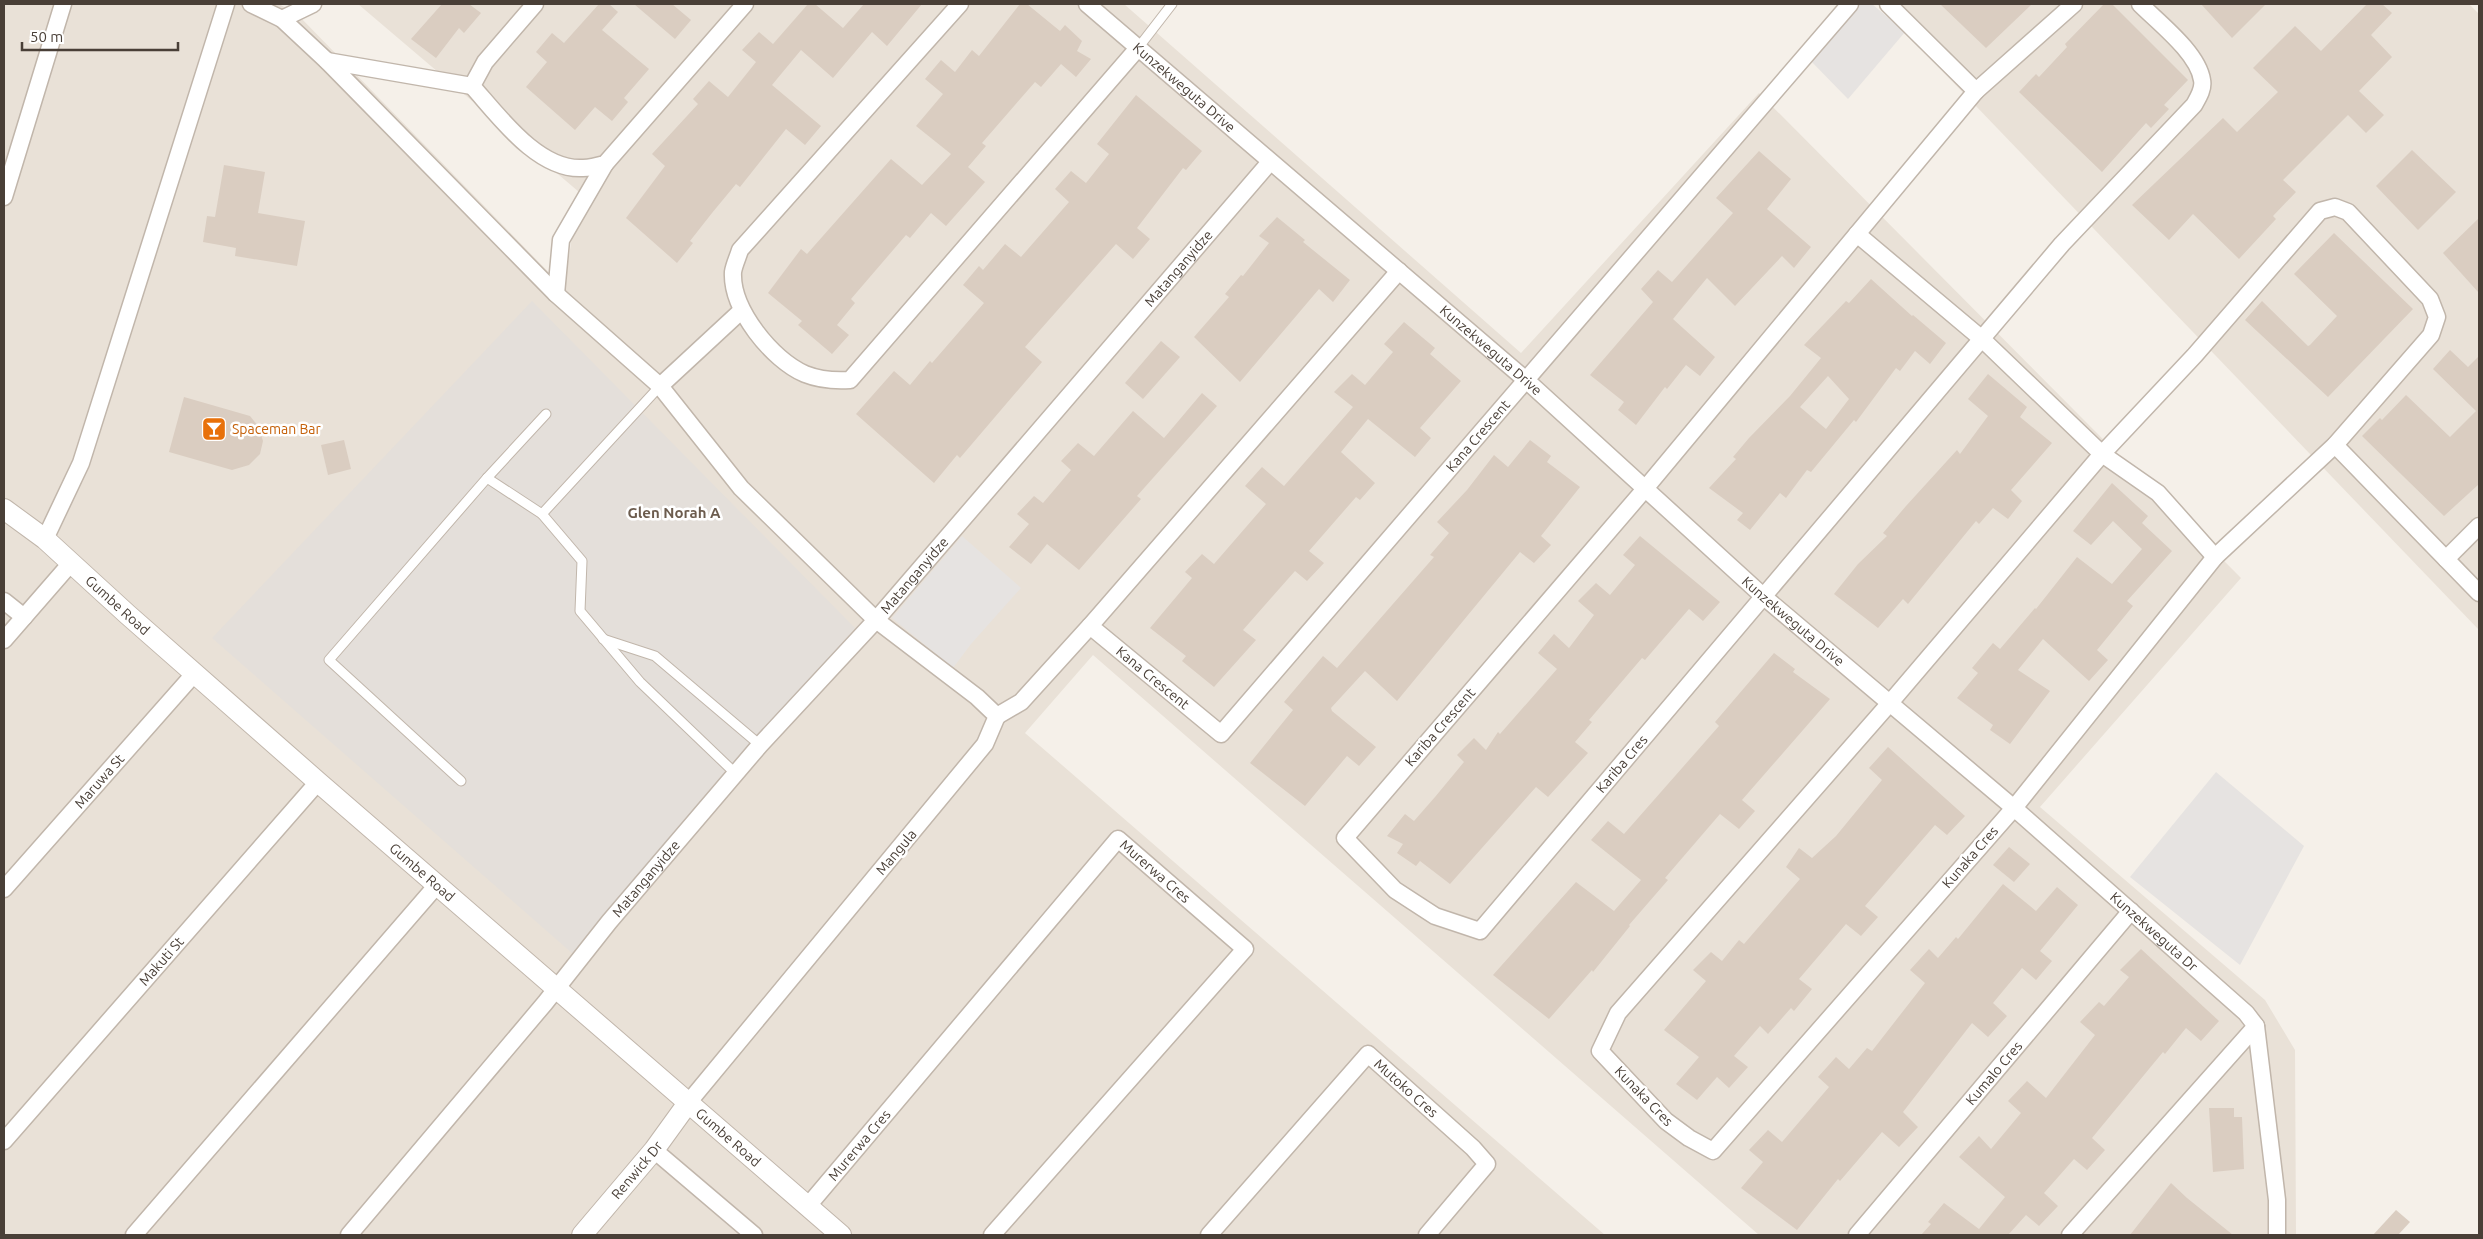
<svg xmlns="http://www.w3.org/2000/svg" width="2483" height="1239" font-family="Ubuntu,sans-serif">
  <rect width="100%" height="100%" fill="#f5f0e9"/>
  <g fill="#e9e1d7">
    <path d="M4,4h275l20,12 265,272 15,-96 -221,-188h766l397,349 238,-260 482,485 -201,229 225,193 30,50 1,185h-537l-666,-580 -68,78 580,502h-1601z"/>
    <path d="M1878,4h591l10,10v616z"/>
  </g>
  <path fill="#e4dfda" d="M532,301l323,327 -282,326 -361,-316z"/>
  <g fill="#e6e3e1">
    <path d="M1859,4h13l33,28 -57,67 -39,-40z"/>
    <path d="M962,536l59,52 -50,56 -18,24 -61,-50z"/>
    <path d="M2216,772l88,74 -64,119 -110,-88z"/>
  </g>
  <g fill="#dacdc1" fill-rule="evenodd">
    <path d="M442,4h27l12,9 -17,20 -5,-5 -23,30 -25,-19z"/>
    <path d="M599,4h10l9,8 -16,18 47,39 -25,29 4,4 -16,19 -17,-14 -20,23 -49,-43 21,-25 -11,-10 16,-19 12,10z"/>
    <path d="M634,4h38l19,16 -16,19z"/>
    <path d="M808,4h7l28,24 21,-24h58l-35,42 -15,-14 -39,46 -32,-28 -29,35 49,41 -16,19 -19,-16 -46,58 -4,-3 -24,29 -22,28 3,2 -16,20 -51,-45 39,-52 -13,-12 46,-50 -5,-5 16,-18 19,16 28,-35 -14,-12 17,-18 14,12z"/>
    <path d="M1020,4h7l33,27 5,-6 17,16 -5,10 14,8 -15,18 -15,-13 -20,23 -6,-5 -53,61 4,3 -18,21 17,15 -39,44 -15,-13 -21,25 -4,-3 -55,64 4,4 -18,22 12,10 -17,19 -34,-29 4,-4 -34,-28 33,-44 6,5 84,-95 31,26 29,-31 -35,-28 27,-32 -18,-15 16,-19 14,12 17,-22 7,6z"/>
    <path d="M1940,4h92l-46,44z"/>
    <path d="M2104,4h8l76,76 -24,25 5,4 -18,19 -5,-5 -44,49 -83,-80 17,-18 3,3 28,-30 -2,-3z"/>
    <path d="M2201,4h65l-34,34z"/>
    <path d="M2367,4h15l10,9 -21,22 21,22 -33,34 25,24 -18,18 -18,-18 -65,65 13,12 -23,24 3,3 -37,40 -46,-45 -24,26 -37,-35 91,-87 14,14 41,-40 -25,-24 42,-42 26,25z"/>
    <path d="M1136,95l66,56 -16,19 -3,-2 -46,60 13,11 -17,20 -17,-15 -91,103 17,15 -82,96 -3,-3 -23,28 -78,-69 38,-43 16,14 20,-24 2,2 52,-60 -21,-18 16,-19 4,4 22,-26 16,13 48,-55 -14,-13 16,-18 15,12 23,-29 -12,-10z"/>
    <path d="M2412,150l44,42 -38,38 -42,-44z"/>
    <path d="M1759,151l32,28 -24,30 44,38 -17,21 -12,-12 -47,50 -28,-28 -34,41 42,38 -15,19 -14,-11 -19,24 -2,-2 -29,38 -18,-15 6,-8 -34,-27 63,-73 -12,-13 17,-19 14,12 61,-69 -17,-15z"/>
    <path d="M224,165l41,7 -7,41 47,8 -8,45 -62,-10 1,-8 -33,-6 4,-26 8,1z"/>
    <path d="M1277,217l28,23 -2,2 47,38 -17,22 -14,-13 -79,93 -46,-45 35,-40 -4,-3 16,-19 2,1 26,-33 -10,-7z"/>
    <path d="M2479,218v75l-36,-40z"/>
    <path d="M2334,233l79,76 -85,88 -83,-77 17,-19 46,45 2,-1 27,-29 -43,-42z"/>
    <path d="M1871,279l41,37 1,-1 33,28 -16,21 -15,-13 -15,20 -4,-3 -40,54 -2,-2 -43,52 -4,-2 -21,28 -6,-5 -30,37 -13,-10 6,-7 -34,-25 27,-29 -3,-2 16,-19 41,-42 31,-38 -17,-13 42,-44 3,2zM1828,376l21,23 -23,30 -26,-22z"/>
    <path d="M1404,322l31,26 -5,6 31,27 -41,47 11,10 -16,19 -47,-38 -27,33 34,31 -15,17 -4,-3 -47,54 15,12 -17,18 -12,-10 -52,59 13,10 -42,47 -32,-26 4,-5 -36,-28 42,-50 -7,-6 17,-18 12,10 52,-60 -21,-18 17,-19 22,19 69,-79 -19,-15 18,-18 13,11 28,-33 -9,-8z"/>
    <path d="M1161,341l19,16 -37,42 -18,-16z"/>
    <path d="M2450,350l18,17 11,-11v128l-35,32 -82,-80 18,-18 2,2 24,-25 44,42 26,-26 -43,-42z"/>
    <path d="M1988,374l39,33 -7,10 32,26 -41,47 11,11 -14,18 -15,-11 -14,16 -3,-3 -68,83 -5,-5 -25,29 -44,-34 24,-30 29,-28 -4,-3 23,-27 51,-56 3,4 28,-38 -20,-17z"/>
    <path d="M1202,393l15,13 -80,90 4,3 -62,71 -32,-26 -16,20 -22,-17 20,-23 -12,-10 17,-18 9,7 28,-33 -10,-9 17,-18 16,13 39,-45 31,27z"/>
    <path d="M184,397l66,19 8,10 5,15 -3,13 -11,11 -17,5 -63,-18z"/>
    <path d="M344,440l7,29 -23,6 -7,-30z"/>
    <path d="M1530,440l21,16 -4,6 33,25 -39,49 10,9 -17,18 -14,-11 -123,149 -32,-30 -34,37 1,3 44,36 -17,19 -12,-10 -42,50 -55,-43 43,-53 -9,-8 39,-46 14,12 97,-111 -4,-2 19,-22 -12,-11 30,-32 27,-35 14,12z"/>
    <path d="M2112,483l36,33 -6,7 30,28 -45,50 6,5 -36,44 11,10 -19,21 -46,-42 -25,31 32,21 -40,53 -20,-14 3,-5 -36,-27 21,-25 -6,-5 21,-25 7,6 35,-41 1,1 41,-52 35,27 30,-35 -29,-28 -22,24 -18,-14z"/>
    <path d="M1640,536l80,66 -17,19 -14,-12 -44,51 -3,-2 -53,62 3,2 -17,20 13,11 -40,44 -12,-10 -86,97 -30,-23 -4,5 -19,-13 6,-9 -16,-8 18,-22 9,7 21,-24 29,-35 -7,-7 17,-17 12,12 12,-18 2,2 57,-65 -19,-16 16,-19 15,14 25,-33 -16,-14 18,-18 14,12 25,-30 -12,-10z"/>
    <path d="M1774,653l21,16 -2,3 37,27 -88,101 13,11 -16,18 -19,-15 -55,64 3,2 -39,45 1,1 -37,46 -1,-2 -43,49 -56,-44 83,-93 38,29 27,-31 -50,-40 17,-19 16,13 95,-108 -4,-4z"/>
    <path d="M1888,747l77,69 -18,19 -12,-10 -70,81 13,11 -17,19 -15,-12 -47,55 13,10 -18,22 -3,-3 -23,26 -8,-8 -26,30 14,11 -19,21 -12,-11 -20,23 -21,-16 23,-27 -35,-27 42,-49 -13,-11 18,-18 11,9 17,-21 5,4 56,-65 -14,-12 13,-19 13,10 24,-22 46,-56 -13,-12z"/>
    <path d="M2009,847l21,17 -16,18 -21,-17z"/>
    <path d="M2003,884l33,27 21,-24 21,18 -38,46 12,10 -16,19 -14,-12 -29,35 14,13 -19,21 -16,-14 -69,89 15,15 -19,20 -17,-15 -42,49 -2,-2 -41,51 -56,-42 22,-26 -14,-12 19,-20 14,12 47,-55 -11,-10 18,-20 13,12 18,-21 5,3 53,-68 -15,-13 19,-21 9,9 18,-21 2,2z"/>
    <path d="M2141,949l78,72 -18,20 -15,-13 -21,26 -2,-2 -71,86 13,12 -18,20 -13,-11 -30,34 14,13 -19,20 -13,-11 -18,20h-87l10,-11 -3,-2 16,-19 35,26 26,-32 -46,-40 20,-21 12,13 30,-36 -13,-12 19,-20 19,17 49,-63 -15,-13 19,-20 5,4 25,-29 -9,-7z"/>
    <path d="M2209,1108h25v9h8l2,52 -31,3z"/>
    <path d="M2171,1183l16,15 46,37h-103z"/>
    <path d="M2396,1210l14,12 -12,13h-25z"/>
  </g>
  <g fill="none" stroke-linecap="round" stroke-linejoin="round">
    <defs>
      <g id="service">
        <path d="M1138,48l34,-44"/>
        <path d="M487,478l55,36 118,-128"/>
        <path d="M542,514l40,47 -2,50 60,71 96,92"/>
        <path d="M603,639l52,17 105,89"/>
        <path d="M461,781l-132,-121 158,-182 59,-64"/>
      </g>
      <g id="minor">
        <path d="M251,4l31,15 45,42 229,233 104,92 81,102 135,132 101,77 20,19 -12,28 -297,359"/>
        <path d="M535,4l-50,58 -13,24c26,29 66,85 111,82 7,0 15,-2 22,-4l140,-160"/>
        <path d="M960,4l-220,246c-2,7 -6,15 -7,22 -2,37 39,88 72,102 15,6 29,7 45,6l288,-332"/>
        <path id="s1" d="M1087,4l439,376 238,217 250,211 232,205 10,13 21,174v35"/>
        <path id="s2" d="M1888,4l88,87 -332,399 -299,348 50,52 40,26 45,15 582,-687 132,-139c4,-7 10,-16 8,-25 -4,-27 -43,-57 -62,-76"/>
        <path d="M282,19l31,-15"/>
        <path d="M327,61l145,25"/>
        <path d="M1976,91l98,-87"/>
        <path d="M4,197l59,-193"/>
        <path d="M2335,207l13,5 82,87 7,18 -6,18 -96,110 -120,112 -201,251 -301,343 -24,-13 -23,-17 -66,-70 18,-38 271,-309 213,-250 93,-99 125,-144z"/>
        <path d="M1857,234l125,105 120,115 56,39 57,64"/>
        <path id="s3" d="M1399,271l-309,355 131,108 629,-730"/>
        <path d="M556,294l5,-54 44,-76"/>
        <path d="M660,386l81,-75"/>
        <path d="M2335,445l144,148"/>
        <path d="M45,539l36,-76 145,-459"/>
        <path d="M2446,559l33,-33"/>
        <path d="M4,601l20,16"/>
        <path d="M4,640l67,-77"/>
        <path d="M997,716l24,-14 69,-76"/>
        <path id="s4" d="M4,889l190,-215"/>
        <path id="s5" d="M4,1141l314,-359"/>
        <path d="M654,1150l100,85"/>
        <path id="s6" d="M807,1207l311,-368 127,110 -253,286"/>
        <path d="M134,1235l303,-350"/>
        <path id="s7" d="M349,1235l196,-232 64,-81 151,-177 116,-125 394,-458"/>
        <path id="s8" d="M1209,1235l159,-181 105,94 14,16 -60,71"/>
        <path id="s9" d="M1857,1235l274,-324"/>
        <path d="M2070,1235l186,-209"/>
      </g>
      <g id="tertiary">
        <path id="s10" d="M4,509l41,30 82,75 191,168 523,453"/>
        <path id="s11" d="M582,1235l72,-85 34,-47"/>
      </g>
    </defs>
    <use href="#service" stroke="#c1b6ab" stroke-width="11"/>
    <use href="#minor" stroke="#c1b6ab" stroke-width="19"/>
    <use href="#tertiary" stroke="#c1b6ab" stroke-width="22"/>
    <use href="#service" stroke="#fff" stroke-width="9"/>
    <use href="#minor" stroke="#fff" stroke-width="16"/>
    <use href="#tertiary" stroke="#fff" stroke-width="20"/>
  </g>
  <defs>
    <symbol id="bar-square" viewBox="-11 -11 22 22"><rect x="-9" y="-9" width="18" height="18" rx="4" fill="#e8710a" stroke="#fff"/><path d="M-6-5H6L.8 .8V4.5H3.5V6h-7V4.5H-.8V.8Z" fill="#fff"/></symbol>
  </defs>
  <g fill-rule="evenodd">
    <use href="#bar-square" x="200" y="415" width="28" height="28"/>
  </g>
  <g text-anchor="middle" stroke-width="5" stroke-linejoin="round" paint-order="stroke">
    <g font-size="14" fill="#493f37" stroke="#fff">
      <text dy="5" stroke="none"><textPath href="#s1" startOffset="128">Kunzekweguta Drive</textPath></text>
      <text dy="5" stroke="none"><textPath href="#s7" startOffset="1274">Matanganyidze</textPath></text>
      <text dy="5" stroke="none"><textPath href="#s1" startOffset="532">Kunzekweguta Drive</textPath></text>
      <text dy="5" stroke="none"><textPath href="#s3" startOffset="1034">Kana Crescent</textPath></text>
      <text dy="5" stroke="none"><textPath href="#s7" startOffset="869">Matanganyidze</textPath></text>
      <text dy="5" stroke="none"><textPath href="#s10" startOffset="149">Gumbe Road</textPath></text>
      <text dy="5" stroke="none"><textPath href="#s1" startOffset="938">Kunzekweguta Drive</textPath></text>
      <text dy="5" stroke="none"><textPath href="#s3" startOffset="552">Kana Crescent</textPath></text>
      <text transform="translate(1440 727) rotate(-49)" y="5">Kariba Crescent</text>
      <text dy="5" stroke="none"><textPath href="#s2" startOffset="1488">Kariba Cres</textPath></text>
      <text dy="5" stroke="none"><textPath href="#s4" startOffset="144">Maruwa St</textPath></text>
      <text transform="translate(896 852) rotate(-50)" y="5">Mangula</text>
      <text transform="translate(1970 857) rotate(-49)" y="5">Kunaka Cres</text>
      <text dy="5" stroke="none"><textPath href="#s10" startOffset="554">Gumbe Road</textPath></text>
      <text dy="5" stroke="none"><textPath href="#s6" startOffset="531">Murerwa Cres</textPath></text>
      <text dy="5" stroke="none"><textPath href="#s7" startOffset="464">Matanganyidze</textPath></text>
      <text dy="5" stroke="none"><textPath href="#s1" startOffset="1414">Kunzekweguta Dr</textPath></text>
      <text dy="5" stroke="none"><textPath href="#s5" startOffset="239">Makuti St</textPath></text>
      <text dy="5" stroke="none"><textPath href="#s9" startOffset="212">Kumalo Cres</textPath></text>
      <text dy="5" stroke="none"><textPath href="#s8" startOffset="292">Mutoko Cres</textPath></text>
      <text transform="translate(1644 1096) rotate(46)" y="5">Kunaka Cres</text>
      <text dy="5" stroke="none"><textPath href="#s10" startOffset="959">Gumbe Road</textPath></text>
      <text dy="5" stroke="none"><textPath href="#s6" startOffset="81">Murerwa Cres</textPath></text>
      <text dy="5" stroke="none"><textPath href="#s11" startOffset="85">Renwick Dr</textPath></text>
    </g>
    <g font-size="14" fill="#c56008" stroke="#fff" text-anchor="start">
      <text x="232" y="434">Spaceman Bar</text>
    </g>
    <g font-size="15" font-weight="bold" fill="#6c5c4e" stroke="#fff">
      <text x="674" y="518">Glen Norah A</text>
    </g>
  </g>
  <rect width="2483" height="1239" fill="none" stroke="#493f37" stroke-width="10"/>
  <path d="M22 42v8h156v-8" fill="none" stroke="#493f37" stroke-width="2.5"/>
  <text x="30" y="42" font-size="15" fill="#493f37" stroke="#ffffff" stroke-width="4" paint-order="stroke">50 m</text>
</svg>
